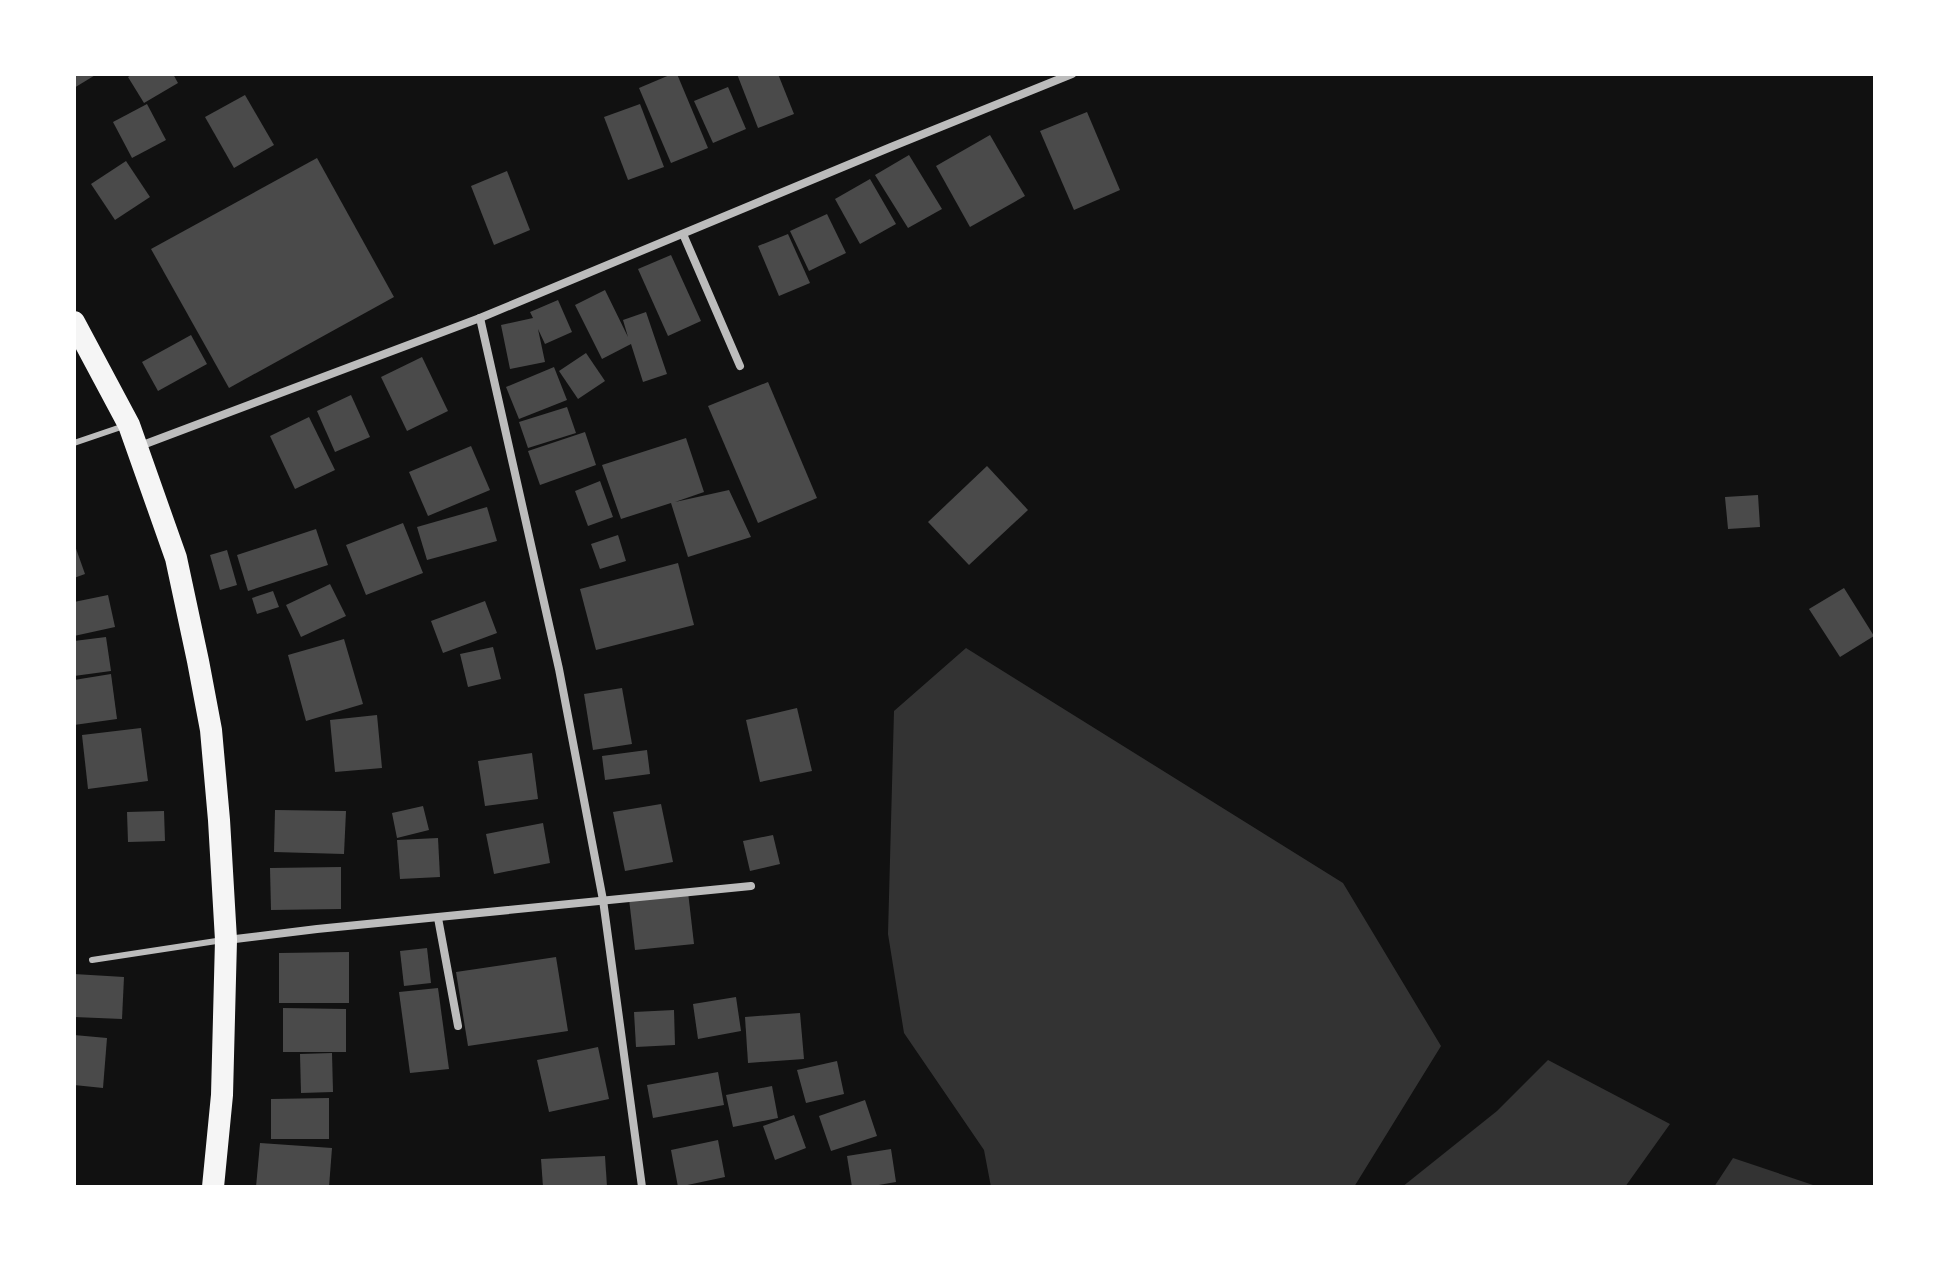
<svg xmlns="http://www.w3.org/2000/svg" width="1949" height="1261" font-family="Quicksand,sans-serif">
  <rect width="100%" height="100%" fill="#111"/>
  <g fill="#333">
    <path d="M966,648l377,235 98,163 -87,141h-363l-7,-37 -80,-117 -16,-99 6,-223z"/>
    <path d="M1548,1060l122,64 -45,63h-223l95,-76z"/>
    <path d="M1733,1158l86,29h-105z"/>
  </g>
  <g fill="#4a4a4a">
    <path d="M74,74h23l-23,14z"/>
    <path d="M133,74h40l5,9 -34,20 -16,-26z"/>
    <path d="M672,74h5l31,74 -37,15 -32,-75z"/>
    <path d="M737,74h41l16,40 -36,14z"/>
    <path d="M728,87l18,42 -33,14 -19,-42z"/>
    <path d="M245,95l29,50 -40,23 -29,-51z"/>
    <path d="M147,104l19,36 -34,18 -19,-36z"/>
    <path d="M640,104l24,63 -36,13 -24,-63z"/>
    <path d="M1087,112l33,78 -46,20 -34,-79z"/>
    <path d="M990,135l35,61 -55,31 -34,-61z"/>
    <path d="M909,155l33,54 -34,19 -33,-53z"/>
    <path d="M317,158l77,139 -165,91 -78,-139z"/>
    <path d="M126,161l24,36 -35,23 -24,-36z"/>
    <path d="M507,171l23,59 -36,15 -23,-59z"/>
    <path d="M870,179l26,45 -36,20 -25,-45z"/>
    <path d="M827,214l19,39 -37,18 -19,-40z"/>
    <path d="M788,234l22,49 -31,13 -21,-50z"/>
    <path d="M671,255l30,66 -33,15 -30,-67z"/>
    <path d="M605,290l23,47 -5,-17 23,-8 21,62 -24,8 -12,-38 -29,15 -27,-54z"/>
    <path d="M558,300l14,32 -27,12 -7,-15 7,33 -35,7 -9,-44 32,-7 -3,-6z"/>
    <path d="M191,335l16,29 -49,27 -16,-29z"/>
    <path d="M586,353l19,28 -27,18 -19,-28z"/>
    <path d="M422,357l26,54 -41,20 -26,-54z"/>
    <path d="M554,367l13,33 -48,19 -13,-32z"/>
    <path d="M768,382l49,116 -59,25 -50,-117z"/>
    <path d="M351,395l19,42 -35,15 -18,-41z"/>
    <path d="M567,407l9,26 -48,15 -9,-26z"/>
    <path d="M309,417l26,53 -40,19 -25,-53z"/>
    <path d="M585,432l11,33 -56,20 -12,-34z"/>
    <path d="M686,438l18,54 -29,10 54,-12 22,47 -63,20 -17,-54 -50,16 -19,-54z"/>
    <path d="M471,446l19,44 -62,26 -19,-44z"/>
    <path d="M987,466l41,44 -59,55 -41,-43z"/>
    <path d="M600,481l13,36 -25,9 -13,-35z"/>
    <path d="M1758,495l2,32 -32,2 -3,-32z"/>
    <path d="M487,507l10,34 -70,19 -10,-33z"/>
    <path d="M403,523l20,50 -57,22 -20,-50z"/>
    <path d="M316,529l12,36 -80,26 -11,-36z"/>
    <path d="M618,535l8,26 -26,8 -9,-25z"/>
    <path d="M74,543l11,31 -11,4z"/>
    <path d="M227,550l10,35 -17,5 -10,-35z"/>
    <path d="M678,563l16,62 -98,25 -16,-61z"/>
    <path d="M330,584l16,32 -45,21 -15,-32z"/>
    <path d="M1844,588l30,48 -34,21 -31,-48z"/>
    <path d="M273,591l6,16 -22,7 -5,-16z"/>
    <path d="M108,595l7,32 -41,9v-34z"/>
    <path d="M485,601l12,32 -54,20 -12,-32z"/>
    <path d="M106,637l5,34 -37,5v-35z"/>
    <path d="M344,639l19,65 -57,17 -18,-66z"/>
    <path d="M493,647l8,32 -33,8 -8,-33z"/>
    <path d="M111,674l6,45 -43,6v-45z"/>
    <path d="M622,688l10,56 -39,6 -9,-56z"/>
    <path d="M797,708l15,63 -52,11 -14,-62z"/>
    <path d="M377,715l5,53 -47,4 -5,-52z"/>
    <path d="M141,728l7,53 -60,8 -6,-54z"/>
    <path d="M647,750l3,24 -45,6 -3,-24z"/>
    <path d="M532,753l6,46 -53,7 -7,-45z"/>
    <path d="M661,804l12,58 -48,9 -12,-59z"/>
    <path d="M423,806l6,24 -32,8 -5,-25z"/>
    <path d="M275,810l71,1 -2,43 -70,-2z"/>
    <path d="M164,811l1,30 -37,1 -1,-30z"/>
    <path d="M543,823l7,40 -56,11 -8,-40z"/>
    <path d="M773,835l7,29 -30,7 -7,-30z"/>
    <path d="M438,838l2,39 -40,2 -3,-39z"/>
    <path d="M341,867v42l-70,1 -1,-42z"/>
    <path d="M688,892l6,52 -59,6 -6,-51z"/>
    <path d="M427,948l4,35 -27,3 -4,-35z"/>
    <path d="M349,952v51h-70v-50z"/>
    <path d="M556,957l12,74 -100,15 -12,-74z"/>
    <path d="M74,974l50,3 -2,42 -48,-2z"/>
    <path d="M438,988l11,81 -39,4 -11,-81z"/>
    <path d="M736,997l5,34 -43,8 -5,-35z"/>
    <path d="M283,1008l63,1v43h-63z"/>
    <path d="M674,1010l1,35 -39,2 -2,-35z"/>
    <path d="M800,1013l4,46 -56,4 -3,-46z"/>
    <path d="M74,1035l33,3 -4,50 -29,-3z"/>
    <path d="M598,1047l11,52 -60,13 -12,-52z"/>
    <path d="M332,1053l1,39 -32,1 -1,-39z"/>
    <path d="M837,1061l7,33 -38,9 -9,-33z"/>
    <path d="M718,1072l6,33 -71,13 -6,-33z"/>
    <path d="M772,1086l6,32 -45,9 -7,-32z"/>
    <path d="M329,1098v41h-58v-40z"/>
    <path d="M865,1100l12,36 -46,15 -12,-35z"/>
    <path d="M794,1115l12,33 -31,12 -12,-34z"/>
    <path d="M718,1140l7,37 -47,10 -7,-37z"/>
    <path d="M260,1143l72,5 -3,39h-73z"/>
    <path d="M891,1149l5,33 -29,5h-15l-5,-31z"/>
    <path d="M605,1156l2,31h-64l-2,-28z"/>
  </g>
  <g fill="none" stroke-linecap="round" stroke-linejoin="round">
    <g stroke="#bcbcbc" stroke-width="6">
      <path d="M74,443l50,-17"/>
      <path d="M92,960l131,-20"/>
    </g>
    <g stroke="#bcbcbc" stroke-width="8">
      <path d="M683,234l57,132"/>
      <path d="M480,318l79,351 44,231 39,287"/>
      <path d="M140,446l340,-128 411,-171 181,-73"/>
      <path d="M438,918l20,108"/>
      <path d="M227,940l90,-11 434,-43"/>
    </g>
    <path stroke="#f5f5f5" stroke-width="22" d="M74,322l55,103 47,133 22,103 13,69 8,90 7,120 -4,155 -9,92"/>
  </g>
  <rect width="1949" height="1261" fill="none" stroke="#ffffff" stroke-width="152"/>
</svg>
